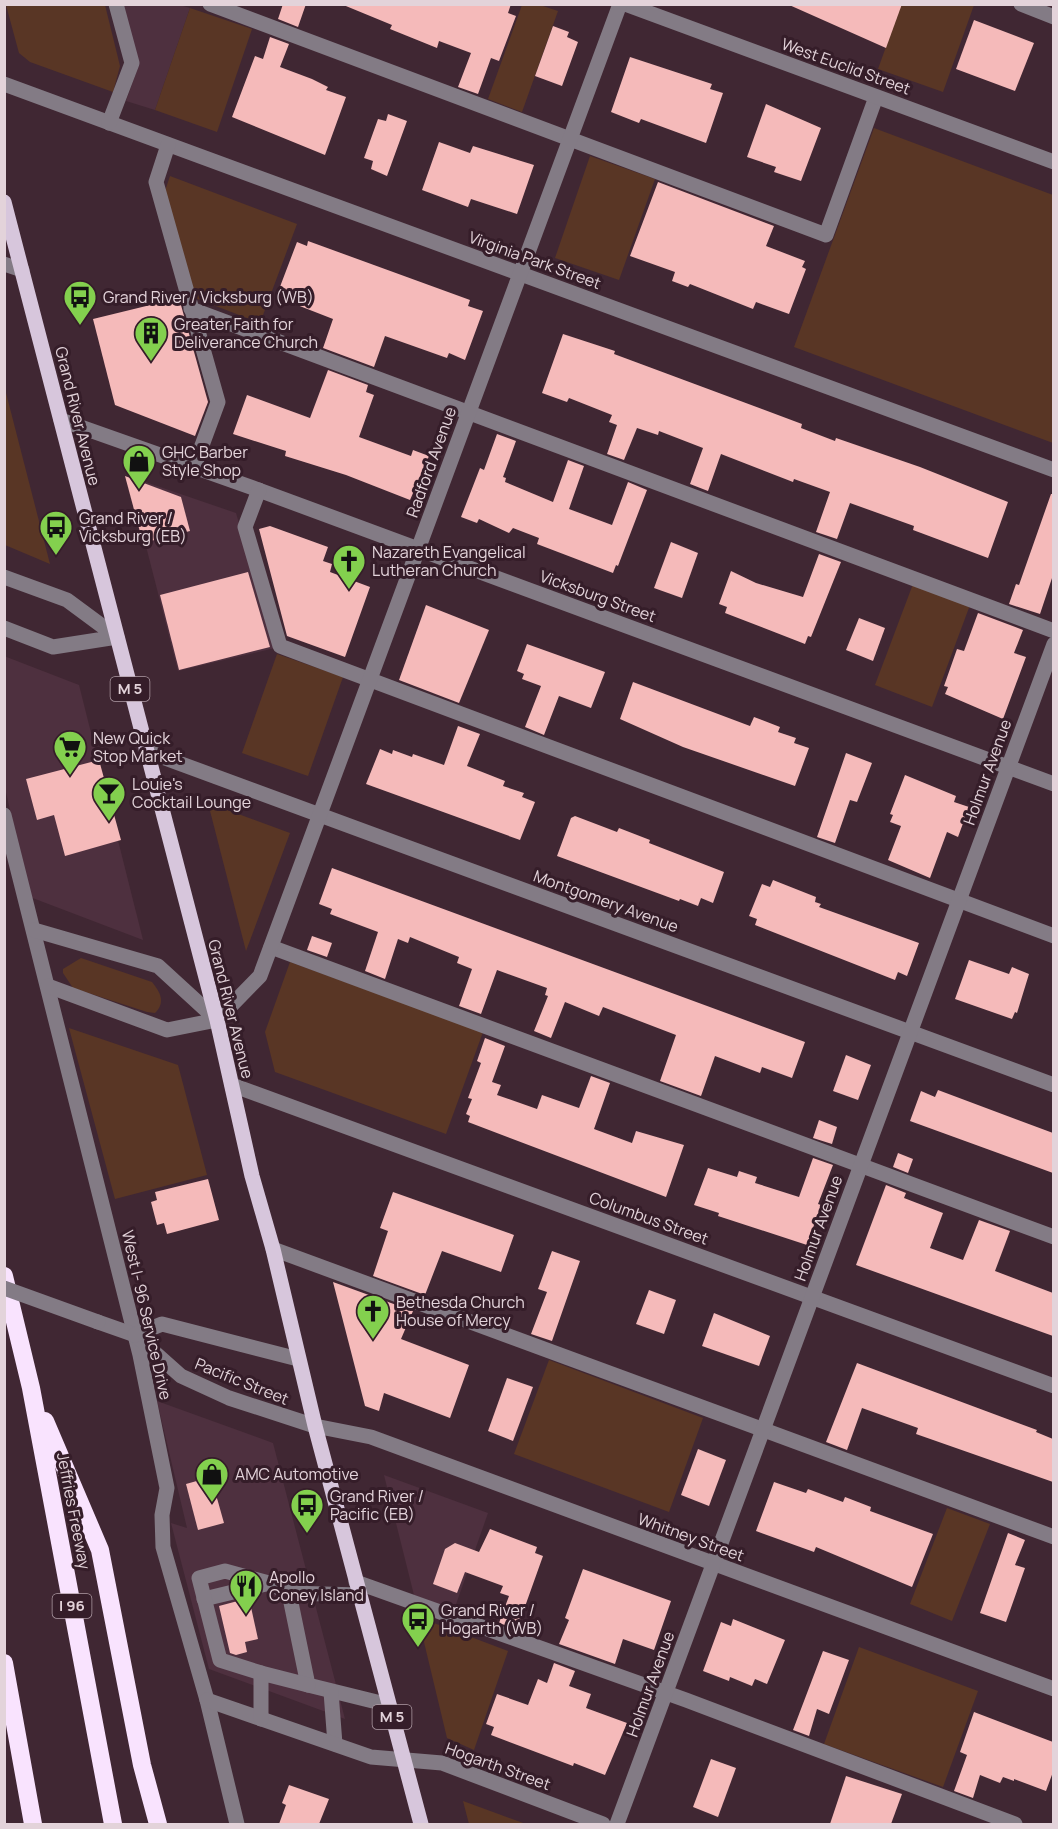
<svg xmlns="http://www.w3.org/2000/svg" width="1058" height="1829" font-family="Manrope,sans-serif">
  <rect width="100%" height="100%" fill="#402733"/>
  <g fill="#4e303f">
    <path d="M123,5h57l10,3 -35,102 -29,-9 13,-36z"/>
    <path d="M128,476l108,37 39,135 -97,23z"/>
    <path d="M4,656l75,29 64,255 -113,-43 -25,-109z"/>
    <path d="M157,1401l116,42 72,276 -136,-50 -38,-146 16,5z"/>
    <path d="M384,1475l104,38 -34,97 -40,-15z"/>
  </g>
  <g fill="#593625">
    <path d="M6,5h99l15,61 -7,26 -83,-30 -11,-9z"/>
    <path d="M522,5h18l18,6 -36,101 -34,-13z"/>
    <path d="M901,5h73l-31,87 -65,-23z"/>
    <path d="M190,8l62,21 -35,103 -62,-22z"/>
    <path d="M874,128l179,67v248l-259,-96z"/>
    <path d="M590,156l65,23 -36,101 -64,-22z"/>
    <path d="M170,176l127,48 -37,99 -65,-25 -30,-107z"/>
    <path d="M4,389h1l45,175 -45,-19z"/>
    <path d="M913,584l57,21 -38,102 -57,-22z"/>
    <path d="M277,654l66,23 -35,99 -66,-23z"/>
    <path d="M208,803l82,30 -44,118z"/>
    <path d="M81,958l71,24c8,10 14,20 3,31l-8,-1 -74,-24 -10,-15v-4z"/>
    <path d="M290,962l193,70 -37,102 -171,-62 -10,-40z"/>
    <path d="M69,1028l109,37 29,110 -92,24z"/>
    <path d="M549,1360l154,58 -34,94 -155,-58z"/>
    <path d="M947,1508l43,16 -38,97 -42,-17z"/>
    <path d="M418,1617l90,34 -34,99 -27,-12z"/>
    <path d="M859,1647l119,44 -35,96 -119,-43z"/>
    <path d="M463,1801l63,23h-57z"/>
  </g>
  <g fill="#f5baba">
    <path d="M283,4h23l-8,23 -20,-8z"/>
    <path d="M341,4h170l-3,9 8,3 -17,45 -8,-3 -13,36 -20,-7 13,-34 -32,-12 -2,7 -47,-19 2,-4z"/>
    <path d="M787,4h115l-16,44z"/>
    <path d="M974,20l60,23 -19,48 -59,-22z"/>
    <path d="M553,26l16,6 -2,5 11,5 -16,44 -27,-10z"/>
    <path d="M270,37l19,7 -9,23 32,12 16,8 -2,3 20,7 -21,58 -93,-38 23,-61 8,3z"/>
    <path d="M630,57l82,27 -2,5 13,4 -17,50 -65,-24 -2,4 -28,-11z"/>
    <path d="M766,104l55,24 -20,53 -27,-9 2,-5 -29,-10z"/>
    <path d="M388,114l19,7 -20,55 -16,-7 2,-8 -9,-3 14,-39 8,2z"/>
    <path d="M439,142l31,11 3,-7 61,19 -17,49 -46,-15 -3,8 -46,-17z"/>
    <path d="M658,182l116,44 -8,20 39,15 -3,6 4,2 -17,45 -33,-12 -3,7 -63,-25 -2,3 -16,-6 3,-9 -45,-16z"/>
    <path d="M308,241l162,59 -2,6 15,5 -18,49 -16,-7 -2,5 -62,-22 -11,31 -51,-19 10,-29 -41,-16 2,-5 -16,-6 19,-50 10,4z"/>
    <path d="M179,298l29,104 -13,34 -80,-31 -22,-86z"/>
    <path d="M563,334l52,17 -1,3 188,70 -1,4 34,13 1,-3 84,29 88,35 -20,56 -75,-28 1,-4 -64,-23 -13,36 -21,-7 14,-40 -36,-13 -1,3 -72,-28 -13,37 -18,-7 13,-36 -44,-17 -1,4 -21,-7 -13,32 -17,-6 10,-29 -8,-3 3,-7 -43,-17 -2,4 -25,-9z"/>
    <path d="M328,370l40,15 -2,7 8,3 -15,42 52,19 2,-6 16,6 -19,44 -64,-25 -61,-19 1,-5 -53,-17 14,-39 63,23z"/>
    <path d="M497,434l19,7 -13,36 3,1 -1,4 48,20 15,-42 16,6 -15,43 43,16 16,-43 19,8 -29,76 -2,-1 -3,8 -76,-29 2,-6 -26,-10 -4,5 -30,-14 -2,4 -16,-6 19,-49 4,2z"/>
    <path d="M125,476l56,21 9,34 -47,12z"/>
    <path d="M1051,494h2v81l-13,39 -31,-10 7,-20 3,1z"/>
    <path d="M270,526l58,21 -5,14 9,3 -2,8 40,15 -25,70 -58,-21 -28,-107z"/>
    <path d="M671,542l27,11 -16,45 -28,-10z"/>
    <path d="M819,554l22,8 -30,75 -3,-1 -3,8 -80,-31 2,-6 -8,-3 12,-33 25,12 47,14z"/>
    <path d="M248,572l22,75 -91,23 -19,-75z"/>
    <path d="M426,605l63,25 -30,73 -60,-23z"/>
    <path d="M978,613l45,17 -9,23 12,4 -23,62 -58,-25 3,-7 -4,-1 13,-37 7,2z"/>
    <path d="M859,618l26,10 -12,33 -27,-11z"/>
    <path d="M527,644l78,28 -14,36 -32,-12 -15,39 -19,-8 16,-41 -19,-7 2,-5 -7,-3z"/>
    <path d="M633,682l117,44 4,-9 26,10 -2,5 18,6 -2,5 15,5 -14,38 -112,-39 -63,-28z"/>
    <path d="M458,726l22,8 -13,32 38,15 -2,5 21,7 -2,4 13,5 -15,38 -154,-56 14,-35 12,5 1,-4 19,7 1,-3 31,11z"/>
    <path d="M846,753l26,10 -15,39 -7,-2 -15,43 -18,-6z"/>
    <path d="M99,760l22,80 -56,16 -11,-41 -17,5 -11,-41z"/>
    <path d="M905,775l51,21 -2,6 15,5 -11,30 -11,-5 -17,46 -42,-18 13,-34 -11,-4 3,-7 -3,-1z"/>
    <path d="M575,816l42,16 2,-4 31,12 -1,3 75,29 -11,31 -12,-5 -3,8 -18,-7 -1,2 -122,-45 14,-38z"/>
    <path d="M332,868l473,174 -13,36 -30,-11 -2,6 -45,-17 -14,40 -41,-15 16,-46 -73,-28 -4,9 -34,-14 -14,36 -17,-7 14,-35 -3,-1 2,-7 -50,-18 -16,44 -22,-8 13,-37 -15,-6 2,-6 -49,-20 -2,6 -10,-4 -13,40 -20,-8 13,-39 -48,-18 2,-5 -13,-5z"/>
    <path d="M773,880l43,17 -1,5 6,2 -2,3 100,36 -12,33 -9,-4 -3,8 -140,-55 2,-6 -8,-3 13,-32 8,3z"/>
    <path d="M312,936l20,7 -5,14 -20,-7z"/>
    <path d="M969,960l40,14 3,-7 17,7 -12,39 -2,-1 -3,7 -57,-20z"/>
    <path d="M485,1038l20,8 -13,36 9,3 -4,10 40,14 5,-14 37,13 12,-32 19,7 -16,46 38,14 4,-12 48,14 -18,52 -198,-75 2,-6 -4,-2 6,-15 -4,-1 13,-35 -4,-2z"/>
    <path d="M846,1055l25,10 -13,35 -25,-9z"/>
    <path d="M938,1090l115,43v40l-143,-52 11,-30 14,6z"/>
    <path d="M819,1120l18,7 -5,17 -19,-6z"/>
    <path d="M898,1153l15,6 -5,14 -15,-6z"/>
    <path d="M813,1158l20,7 -15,39 3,1 -14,40 -89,-29 1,-3 -25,-8 14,-37 29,9 2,-6 18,6 -2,6 44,14z"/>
    <path d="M208,1179l11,41 -52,14 -3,-11 -7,2 -6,-23 6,-2 -2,-8z"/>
    <path d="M886,1185l20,8 -2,5 39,15 -13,35 33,12 16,-40 31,11 -15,40 58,22v43l-197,-71z"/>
    <path d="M393,1192l121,43 -13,37 -59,-21 -17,44 -52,-19 15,-45 -8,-3z"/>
    <path d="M552,1251l28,10 -28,80 -21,-7 16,-42 -9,-3z"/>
    <path d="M333,1282l80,29 -12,28 68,26 -19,53 -66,-25 -5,18 -14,-5z"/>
    <path d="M649,1290l27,10 -12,34 -28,-10z"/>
    <path d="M714,1313l56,23 -11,30 -57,-20z"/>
    <path d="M857,1363l180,67 -1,2 17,7v43l-137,-48 2,-6 -56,-20 -15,42 -21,-8z"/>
    <path d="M507,1378l26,9 -20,54 -25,-10z"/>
    <path d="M698,1449l28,11 -17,46 -28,-11z"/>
    <path d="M211,1477l13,46 -26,7 -12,-46z"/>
    <path d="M774,1482l32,11 2,-4 35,13 2,-5 26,10 -1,4 63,23 -21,53 -96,-40 -2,5 -58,-21z"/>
    <path d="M490,1529l47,18 -2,6 8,3 -26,73 -18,-6 10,-27 -9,-3 3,-7 -38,-14 -8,21 -24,-9 12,-35 10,-6 24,9z"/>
    <path d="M1008,1533l17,7 -10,25 10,3 -19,54 -26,-9z"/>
    <path d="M583,1569l88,32 -17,49 -31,-11 -8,25 -56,-20 10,-24 -4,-2z"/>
    <path d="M249,1598l9,41 -13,3 2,10 -11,3 -6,-2 -11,-47z"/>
    <path d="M733,1619l52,21 -18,44 -12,-5 -3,7 -22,-9 -1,4 -26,-10 18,-49 10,4z"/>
    <path d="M823,1651l26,9 -20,54 -12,-5 -8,27 -16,-6z"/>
    <path d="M554,1663l21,8 -6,15 22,8 -5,14 41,15 -22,52 -31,-12 -1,3 -82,-31 3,-8 -8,-3 11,-30 31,11 10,-26 9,4z"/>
    <path d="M974,1712l79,30v30l-7,19 -32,-12v2l-11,-4 -3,6 -20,-8 -7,23 -19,-7 13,-36 -7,-3z"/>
    <path d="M711,1759l25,9 -18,49 -25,-10z"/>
    <path d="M846,1776l56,18 -11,30h-61z"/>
    <path d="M289,1785l40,14 -10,25h-40l7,-19 -4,-2z"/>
  </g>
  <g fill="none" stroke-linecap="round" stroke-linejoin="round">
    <g stroke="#837b85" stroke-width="15">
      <path d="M210,4l616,231 50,-138"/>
      <path d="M625,4l429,158"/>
      <path d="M1021,4l33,13"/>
      <path d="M4,84l1050,386"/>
      <path d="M109,123l23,-60 -16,-59"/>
      <path d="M168,145l-12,37 62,220 -24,65"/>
      <path d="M4,264l18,6"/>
      <path d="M191,309l863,322"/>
      <path d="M61,420l195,69 798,295"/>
      <path d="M259,490l-14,37 35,119 774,290"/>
      <path d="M4,577l63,23 50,37 -64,10 -49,-19"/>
      <path d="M146,751l908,334"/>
      <path d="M4,815l136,540 27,133 -5,27 1,32 44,153 30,124"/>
      <path d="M34,930l124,36 59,54 -50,10 -119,-44"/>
      <path d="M271,947l783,290"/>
      <path d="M217,1020l43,-44 360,-972"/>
      <path d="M232,1085l822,301"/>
      <path d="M273,1249l781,288"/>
      <path d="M98,1322l37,13 46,41 48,22 86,28 56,11 683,252"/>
      <path d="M135,1335l27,-11 136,35"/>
      <path d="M356,1582l330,118 329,124"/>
      <path d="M289,1593l19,92 81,20"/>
      <path d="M204,1599l62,-15"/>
      <path d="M261,1673l-41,-13 -21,-82 26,-7 44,12 20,10 70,2"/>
      <path d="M331,1692l4,52"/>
      <path d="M207,1700l164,57 71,6 161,61"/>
      <path d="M261,1719v-46l47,12"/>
      <path d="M617,1824l437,-1180"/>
    </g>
    <path stroke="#d7c6dc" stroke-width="15" d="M4,202l213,818 35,156 21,73 42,177 106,398"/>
    <g stroke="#f9e3fe" stroke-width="18">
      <path d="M4,1276l27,112 82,436"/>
      <path d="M45,1421l55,129 42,215 16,59"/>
      <path d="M4,1663l29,161"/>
    </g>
    <path stroke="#837b85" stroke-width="15" d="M4,1288l94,34"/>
  </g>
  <defs>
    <symbol id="bus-pin" viewBox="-11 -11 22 30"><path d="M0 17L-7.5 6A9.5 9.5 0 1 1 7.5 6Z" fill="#83d04e" stroke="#351d29"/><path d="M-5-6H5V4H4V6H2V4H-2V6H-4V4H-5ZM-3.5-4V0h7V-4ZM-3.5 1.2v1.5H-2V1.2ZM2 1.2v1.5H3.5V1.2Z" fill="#111"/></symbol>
    <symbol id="building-pin" viewBox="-11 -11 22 30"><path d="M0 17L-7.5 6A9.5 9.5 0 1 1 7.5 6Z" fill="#83d04e" stroke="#351d29"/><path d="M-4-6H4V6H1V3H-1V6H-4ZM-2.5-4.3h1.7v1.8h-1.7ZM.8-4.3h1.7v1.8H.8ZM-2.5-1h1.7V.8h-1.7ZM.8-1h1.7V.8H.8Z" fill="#111"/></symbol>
    <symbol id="shop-pin" viewBox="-11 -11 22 30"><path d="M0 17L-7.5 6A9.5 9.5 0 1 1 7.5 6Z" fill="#83d04e" stroke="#351d29"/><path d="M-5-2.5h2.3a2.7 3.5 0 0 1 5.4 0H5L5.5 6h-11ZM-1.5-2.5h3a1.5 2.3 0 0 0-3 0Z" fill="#111"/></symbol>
    <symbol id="church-pin" viewBox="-11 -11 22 30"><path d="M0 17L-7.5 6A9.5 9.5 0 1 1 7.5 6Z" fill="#83d04e" stroke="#351d29"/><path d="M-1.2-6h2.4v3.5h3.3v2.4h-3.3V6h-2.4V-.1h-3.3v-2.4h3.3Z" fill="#111"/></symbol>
    <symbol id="supermarket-pin" viewBox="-11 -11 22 30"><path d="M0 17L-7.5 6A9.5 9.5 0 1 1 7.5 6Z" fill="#83d04e" stroke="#351d29"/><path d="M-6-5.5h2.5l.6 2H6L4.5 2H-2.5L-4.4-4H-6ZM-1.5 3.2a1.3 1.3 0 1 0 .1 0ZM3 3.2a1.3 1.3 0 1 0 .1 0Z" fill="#111"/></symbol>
    <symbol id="bar-pin" viewBox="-11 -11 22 30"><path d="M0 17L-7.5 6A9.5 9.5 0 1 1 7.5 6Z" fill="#83d04e" stroke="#351d29"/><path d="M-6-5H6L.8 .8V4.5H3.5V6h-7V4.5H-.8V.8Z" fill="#111"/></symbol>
    <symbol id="restaurant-pin" viewBox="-11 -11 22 30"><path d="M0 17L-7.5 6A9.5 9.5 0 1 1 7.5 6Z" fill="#83d04e" stroke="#351d29"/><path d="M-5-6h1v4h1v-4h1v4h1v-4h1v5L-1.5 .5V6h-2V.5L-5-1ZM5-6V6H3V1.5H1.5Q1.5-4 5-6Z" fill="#111"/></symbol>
  </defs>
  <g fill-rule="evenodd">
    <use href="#bus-pin" x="61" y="278" width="38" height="52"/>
    <use href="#building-pin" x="132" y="314" width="38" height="52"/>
    <use href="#shop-pin" x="120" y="442" width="38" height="52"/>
    <use href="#bus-pin" x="37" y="508" width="38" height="52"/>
    <use href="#church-pin" x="330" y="542" width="38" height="52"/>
    <use href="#supermarket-pin" x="51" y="728" width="38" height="52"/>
    <use href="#bar-pin" x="90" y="774" width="38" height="52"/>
    <use href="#church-pin" x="354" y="1292" width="38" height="52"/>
    <use href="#shop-pin" x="193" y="1455" width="38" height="52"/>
    <use href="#bus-pin" x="288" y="1486" width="38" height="52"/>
    <use href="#restaurant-pin" x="227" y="1567" width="38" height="52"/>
    <use href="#bus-pin" x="399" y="1600" width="38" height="52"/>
  </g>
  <g text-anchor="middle" stroke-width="6" stroke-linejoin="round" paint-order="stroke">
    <g fill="#351d29" stroke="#af9ca5" stroke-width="1.5">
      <rect x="110.5" y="677" width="39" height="24" rx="4.5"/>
      <rect x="52.5" y="1594" width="39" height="24" rx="4.5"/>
      <rect x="372.5" y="1705" width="39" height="24" rx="4.5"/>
    </g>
    <g font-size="15" font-weight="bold" fill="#e3d3da">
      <text x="130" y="694">M 5</text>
      <text x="72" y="1611">I 96</text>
      <text x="392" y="1722">M 5</text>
    </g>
    <g font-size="16" fill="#e3d3da" stroke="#351d29">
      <text transform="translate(846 66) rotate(20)" y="6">West Euclid Street</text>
      <text transform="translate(535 260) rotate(20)" y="6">Virginia Park Street</text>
      <text transform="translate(78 416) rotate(76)" y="6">Grand River Avenue</text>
      <text transform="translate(431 462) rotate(-70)" y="6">Radford Avenue</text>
      <text transform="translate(598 596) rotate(20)" y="6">Vicksburg Street</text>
      <text transform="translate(987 772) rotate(-70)" y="6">Holmur Avenue</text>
      <text transform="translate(606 901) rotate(20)" y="6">Montgomery Avenue</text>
      <text transform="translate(231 1009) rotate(76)" y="6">Grand River Avenue</text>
      <text transform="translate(649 1218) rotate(20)" y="6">Columbus Street</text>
      <text transform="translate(818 1228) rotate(-70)" y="6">Holmur Avenue</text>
      <text transform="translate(147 1315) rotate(77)" y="6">West I- 96 Service Drive</text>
      <text transform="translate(242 1381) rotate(22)" y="6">Pacific Street</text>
      <text transform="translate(74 1511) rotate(79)" y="6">Jeffries Freeway</text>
      <text transform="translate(691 1537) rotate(20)" y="6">Whitney Street</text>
      <text transform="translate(650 1684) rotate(-70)" y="6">Holmur Avenue</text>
      <text transform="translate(498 1766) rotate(20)" y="6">Hogarth Street</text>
    </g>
    <g font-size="16" fill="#e3d3da" stroke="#351d29" text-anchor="start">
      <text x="103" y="303">Grand River / Vicksburg (WB)</text>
      <text x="174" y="330">Greater Faith for<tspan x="174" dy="18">Deliverance Church</tspan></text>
      <text x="162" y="458">GHC Barber<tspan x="162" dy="18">Style Shop</tspan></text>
      <text x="79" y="524">Grand River /<tspan x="79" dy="18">Vicksburg (EB)</tspan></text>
      <text x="372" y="558">Nazareth Evangelical<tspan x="372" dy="18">Lutheran Church</tspan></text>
      <text x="93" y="744">New Quick<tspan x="93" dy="18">Stop Market</tspan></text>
      <text x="132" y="790">Louie's<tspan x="132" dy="18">Cocktail Lounge</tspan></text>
      <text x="396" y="1308">Bethesda Church<tspan x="396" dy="18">House of Mercy</tspan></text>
      <text x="235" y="1480">AMC Automotive</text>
      <text x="330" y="1502">Grand River /<tspan x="330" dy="18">Pacific (EB)</tspan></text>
      <text x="269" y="1583">Apollo<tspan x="269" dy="18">Coney Island</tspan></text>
      <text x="441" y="1616">Grand River /<tspan x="441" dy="18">Hogarth (WB)</tspan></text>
    </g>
  </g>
  <rect width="1058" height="1829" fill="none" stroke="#e3d3da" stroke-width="12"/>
</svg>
